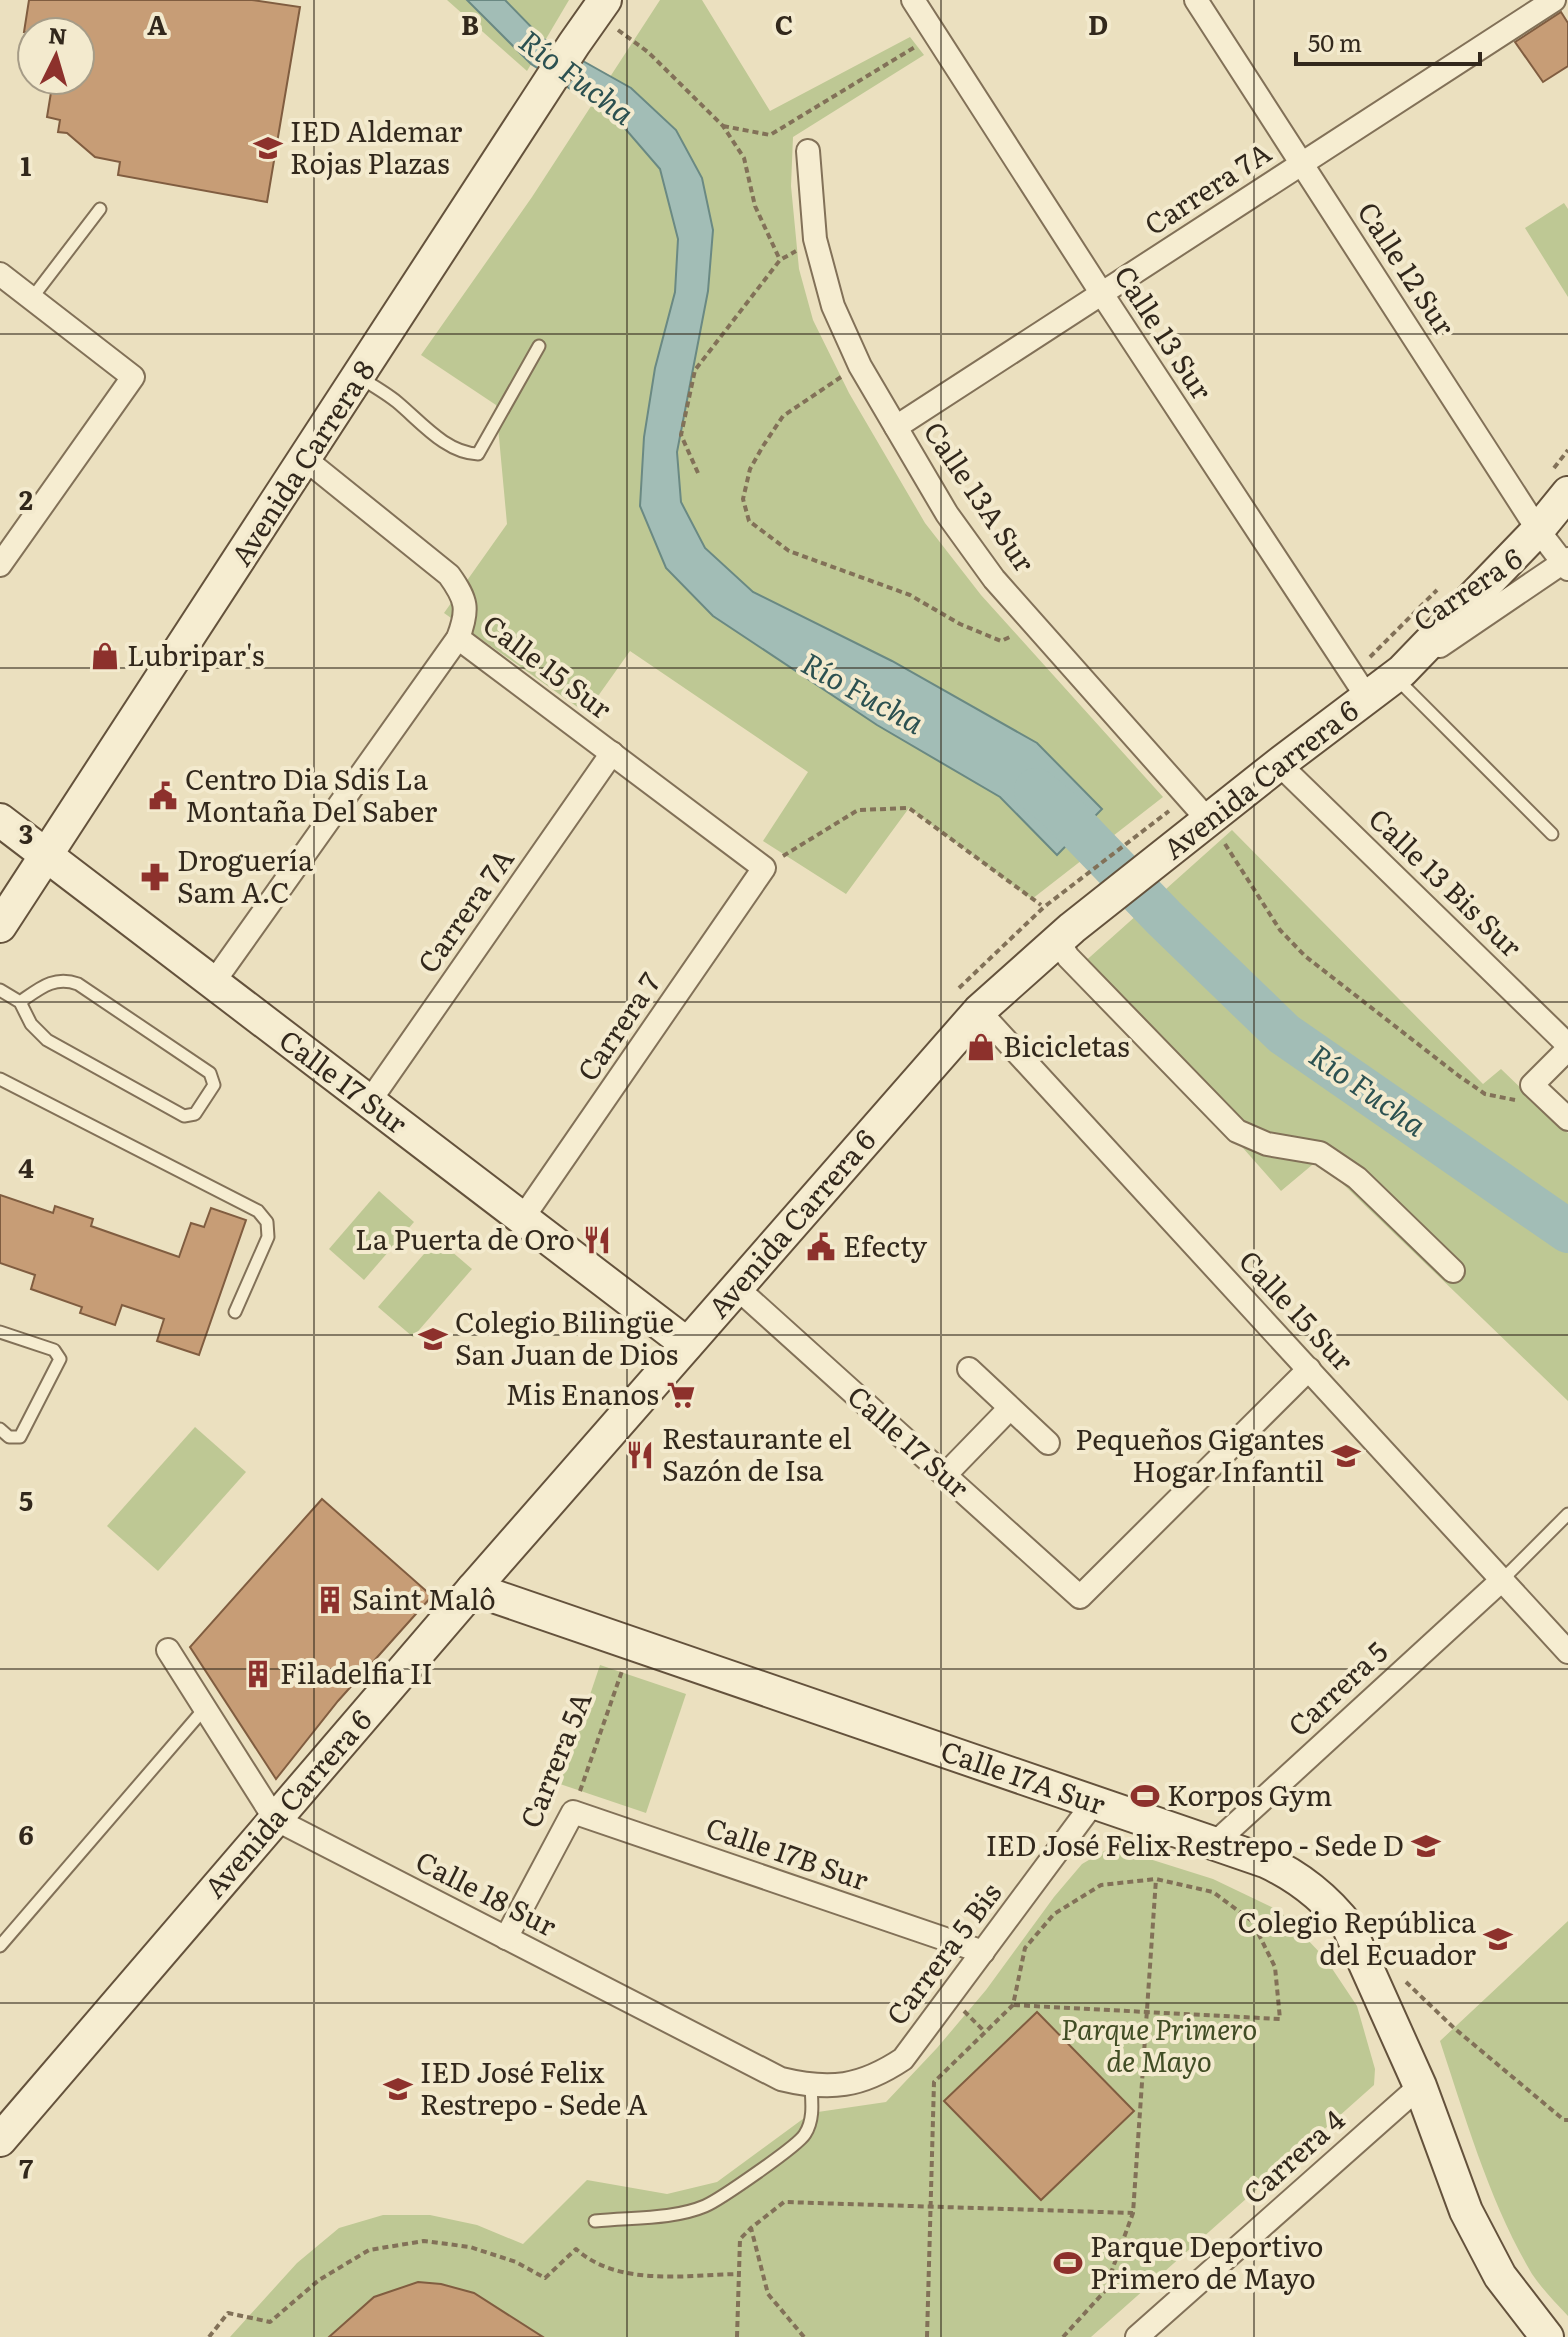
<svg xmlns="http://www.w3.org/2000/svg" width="1568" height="2337" font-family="Literata,serif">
  <rect width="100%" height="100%" fill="#ebe0bf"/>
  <g fill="#bec894">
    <path d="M447,0h122l-42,71z"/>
    <path d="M660,0h42l68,111 140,-74 14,18 -131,82 -2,49 8,83 14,51 36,73 76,130 56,72 182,202 -131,102 -123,-91 -63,86 -83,-53 45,-69 -178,-121 -44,62 -142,-100 63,-89 -11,-119 -75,-50 111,-158z"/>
    <path d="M1564,203l4,6v88l-43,-69z"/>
    <path d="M1232,830l251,254 18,-15 67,64v268l-250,-241 -37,31 -200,-226z"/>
    <path d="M379,1191l35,31 -50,58 -35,-31z"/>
    <path d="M437,1239l35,30 -59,68 -35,-30z"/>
    <path d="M195,1427l51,45 -88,99 -51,-45z"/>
    <path d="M600,1665l86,29 -40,119 -86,-29z"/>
    <path d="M1106,1850l34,6 73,23 67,32 45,47 32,48 18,63 -1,16 -283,252h-861l67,-74 42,-35 44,-13h47l47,10 46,19 64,-64 80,14 50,-12 94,-69 75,-11 51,-54 49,-58 68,-93 28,-33z"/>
    <path d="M1568,1921v395c-12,-13 -26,-27 -36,-42 -42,-71 -66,-154 -92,-233z"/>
  </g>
  <path fill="#a2bdb6" stroke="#6a8983" stroke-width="2" d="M467,0h38l37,38 89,50 45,42 26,48 11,52 -5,61 -31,161 4,50 24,46 48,44 139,69 145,82 65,66 -45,46 -57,-58 -123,-72 -164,-109 -47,-48 -26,-62 4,-69 11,-69 20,-76 3,-53 -18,-70 -44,-51 -85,-54z"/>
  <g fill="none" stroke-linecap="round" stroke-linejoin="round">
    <path stroke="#a2bdb6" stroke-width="44" d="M1036,790l22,18 106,110 120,116 284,197"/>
  </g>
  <g fill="#c79d76" stroke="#805d40" stroke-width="2">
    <path d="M29,0h223l48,7 -33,195 -149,-27 2,-13 -25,-5 -28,-24 -9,-1 2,-12 -13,-3 6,-37h27v-48h-56z"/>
    <path d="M1561,12l7,11v43l-25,16 -28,-40z"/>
    <path d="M0,1195l53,18 2,-7 38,13 -2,7 88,31 12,-34 13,4 7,-19 35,12 -47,135 -42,-14 7,-22 -42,-14 -7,20 -35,-12 2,-6 -51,-18 4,-14 -35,-12z"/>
    <path d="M322,1499l110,97 -94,105 -62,78 -86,-132z"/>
    <path d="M1037,2012l97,99 -93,89 -97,-99z"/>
    <path d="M418,2282l23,2 33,9 69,44h-214l45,-40z"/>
  </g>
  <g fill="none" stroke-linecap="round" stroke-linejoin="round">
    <defs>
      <g id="lane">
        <path d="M32,298l68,-89"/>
        <path d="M359,377c13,8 27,16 38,25 24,20 49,51 81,52l61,-108"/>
        <path d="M1398,680l154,154"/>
        <path d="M0,990l20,12 11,22 16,16 137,76 11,-2 19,-29 -4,-12 -132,-89c-24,-9 -39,5 -58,18"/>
        <path d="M0,1079l258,132 9,11 1,15 -33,75"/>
        <path d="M0,1332l54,18 6,9 -40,78h-11l-9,-8"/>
        <path d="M1503,1579l65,-65"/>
        <path d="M0,1946l205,-238"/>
        <path d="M595,2221c34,-4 77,-1 110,-15 14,-6 93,-60 100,-72 9,-14 7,-31 6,-47"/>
      </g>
      <g id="street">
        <path d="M913,0l189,294 265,403"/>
        <path d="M1196,0l342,530 30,39"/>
        <path d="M808,151l7,88 18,67 27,60 87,148 47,65 214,241"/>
        <path d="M0,274l133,103 -133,188"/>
        <path d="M896,427l658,-427"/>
        <path d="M458,638l306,230 -242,351"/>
        <path d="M1440,646l128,-87"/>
        <path d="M1279,764l289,281"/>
        <path d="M1058,940l10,17 169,174 30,13 53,9 37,25 96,93"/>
        <path d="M213,983l245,-345c11,-29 9,-38 -9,-63l-144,-116"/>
        <path d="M979,1011l589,641"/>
        <path d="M1568,1049l-36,36 36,34"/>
        <path d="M369,1102l243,-349"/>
        <path d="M736,1287l344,310 229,-228"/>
        <path d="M969,1369l79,74"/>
        <path d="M945,1475l65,-67"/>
        <path d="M168,1650l107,169 506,260c49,12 80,8 122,-20l191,-257"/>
        <path d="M1215,1843l288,-264"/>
        <path d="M506,1938l67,-126 410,140"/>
        <path d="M1137,2337l283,-251"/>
      </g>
      <g id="secondary">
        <path d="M0,820l687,524"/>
        <path d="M0,926l574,-882 31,-44"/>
        <path d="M473,1589l792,272c35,16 61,37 84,67l71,158 46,125 34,65 47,61"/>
        <path d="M0,2140l473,-551 506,-578 93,-83 207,-164 123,-93 136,-141 30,-37"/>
      </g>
    </defs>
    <use href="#lane" stroke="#827158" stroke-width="15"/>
    <use href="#street" stroke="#827158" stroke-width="26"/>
    <use href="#secondary" stroke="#64523c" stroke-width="36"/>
    <g stroke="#827158" stroke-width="4" stroke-dasharray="6 4" stroke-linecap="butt">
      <path d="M618,30l30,22 75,74 21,32 11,48 25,54"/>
      <path d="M723,126l47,9 145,-88"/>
      <path d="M841,377l-58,39 -20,30 -13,23 -7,30 6,22 40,30 121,44 50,29 41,17 11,-5"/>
      <path d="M1554,468l14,-18"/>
      <path d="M698,473l-17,-38 14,-65 85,-110 16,-9"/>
      <path d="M1370,657l67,-67"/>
      <path d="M1225,844l55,86 25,26 154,120 26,18 30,6"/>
      <path d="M783,856l75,-46 51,-2 132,97"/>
      <path d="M959,988l85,-81 125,-96"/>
      <path d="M580,1791l42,-120"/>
      <path d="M1406,1982l48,46 110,92h4"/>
      <path d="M964,2011l21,21"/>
      <path d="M209,2337l19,-24 42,9 49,-42 50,-30 55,-9 46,6 46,15 29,16 31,-29c42,38 110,26 163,25"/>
      <path d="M737,2337l3,-98 11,-11"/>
      <path d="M804,2337l-36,-43 -17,-66 33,-26 349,11"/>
      <path d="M927,2337l7,-255 79,-77 12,-57 29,-34 47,-29 55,-6 57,13 39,29 23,46 5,52 -267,-14"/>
      <path d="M1063,2337l41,-45 29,-79 23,-334"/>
    </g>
    <use href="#lane" stroke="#f6edd1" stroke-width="11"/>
    <use href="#street" stroke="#f6edd1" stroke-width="22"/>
    <use href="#secondary" stroke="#f6edd1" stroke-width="32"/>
  </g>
  <path fill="none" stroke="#32281c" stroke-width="2" stroke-opacity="0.55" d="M314,0v2337M627,0v2337M941,0v2337M1254,0v2337M0,334h1568M0,668h1568M0,1002h1568M0,1335h1568M0,1669h1568M0,2003h1568"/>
  <defs>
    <symbol id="university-bare" viewBox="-9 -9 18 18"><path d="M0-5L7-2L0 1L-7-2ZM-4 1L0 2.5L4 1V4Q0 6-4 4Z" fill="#8d312c" stroke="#f3eace" stroke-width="2.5" paint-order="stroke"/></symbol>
    <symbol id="shop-bare" viewBox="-9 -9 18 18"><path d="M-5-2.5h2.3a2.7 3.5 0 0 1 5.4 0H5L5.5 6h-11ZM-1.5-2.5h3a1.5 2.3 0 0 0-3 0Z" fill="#8d312c" stroke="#f3eace" stroke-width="2.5" paint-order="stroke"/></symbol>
    <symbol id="civic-bare" viewBox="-9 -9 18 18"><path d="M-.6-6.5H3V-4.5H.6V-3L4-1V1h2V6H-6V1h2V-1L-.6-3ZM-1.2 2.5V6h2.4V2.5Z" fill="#8d312c" stroke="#f3eace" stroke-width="2.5" paint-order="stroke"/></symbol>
    <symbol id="pharmacy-bare" viewBox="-9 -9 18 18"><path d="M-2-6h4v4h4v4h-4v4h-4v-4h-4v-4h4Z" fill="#8d312c" stroke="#f3eace" stroke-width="2.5" paint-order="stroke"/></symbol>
    <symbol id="restaurant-bare" viewBox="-9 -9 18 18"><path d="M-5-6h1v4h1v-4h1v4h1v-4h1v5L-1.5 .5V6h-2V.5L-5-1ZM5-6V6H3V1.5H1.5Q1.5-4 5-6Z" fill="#8d312c" stroke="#f3eace" stroke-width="2.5" paint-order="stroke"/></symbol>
    <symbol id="school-bare" viewBox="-9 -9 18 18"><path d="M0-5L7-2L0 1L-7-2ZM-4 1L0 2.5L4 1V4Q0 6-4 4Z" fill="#8d312c" stroke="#f3eace" stroke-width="2.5" paint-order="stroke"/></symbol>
    <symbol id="supermarket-bare" viewBox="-9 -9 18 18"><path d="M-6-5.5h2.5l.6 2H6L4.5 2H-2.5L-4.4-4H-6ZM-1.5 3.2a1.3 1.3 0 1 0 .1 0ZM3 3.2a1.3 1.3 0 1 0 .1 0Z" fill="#8d312c" stroke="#f3eace" stroke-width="2.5" paint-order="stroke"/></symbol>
    <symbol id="building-bare" viewBox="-9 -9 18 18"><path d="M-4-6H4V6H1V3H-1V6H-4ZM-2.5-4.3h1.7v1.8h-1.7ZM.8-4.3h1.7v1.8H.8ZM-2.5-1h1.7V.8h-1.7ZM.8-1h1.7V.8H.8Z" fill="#8d312c" stroke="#f3eace" stroke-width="2.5" paint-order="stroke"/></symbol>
    <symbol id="stadium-bare" viewBox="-9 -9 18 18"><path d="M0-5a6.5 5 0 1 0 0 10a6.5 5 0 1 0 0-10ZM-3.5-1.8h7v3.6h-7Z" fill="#8d312c" stroke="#f3eace" stroke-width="2.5" paint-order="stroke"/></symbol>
  </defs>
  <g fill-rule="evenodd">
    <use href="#university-bare" x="248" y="128" width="40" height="40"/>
    <use href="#shop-bare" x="85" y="636" width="40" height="40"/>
    <use href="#civic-bare" x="143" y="776" width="40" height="40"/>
    <use href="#pharmacy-bare" x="135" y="857" width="40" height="40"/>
    <use href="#shop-bare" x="961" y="1027" width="40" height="40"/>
    <use href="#restaurant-bare" x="577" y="1220" width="40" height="40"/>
    <use href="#civic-bare" x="801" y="1227" width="40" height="40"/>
    <use href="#school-bare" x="413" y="1319" width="40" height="40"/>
    <use href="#supermarket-bare" x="661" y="1375" width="40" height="40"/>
    <use href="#restaurant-bare" x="620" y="1435" width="40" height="40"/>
    <use href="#school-bare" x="1326" y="1436" width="40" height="40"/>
    <use href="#building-bare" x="310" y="1580" width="40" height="40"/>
    <use href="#building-bare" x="238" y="1654" width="40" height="40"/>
    <use href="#stadium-bare" x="1125" y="1776" width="40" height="40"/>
    <use href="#school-bare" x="1406" y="1826" width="40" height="40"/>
    <use href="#school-bare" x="1478" y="1919" width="40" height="40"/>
    <use href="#school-bare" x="378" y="2069" width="40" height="40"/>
    <use href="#stadium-bare" x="1048" y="2243" width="40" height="40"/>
  </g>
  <g text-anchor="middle" stroke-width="8" stroke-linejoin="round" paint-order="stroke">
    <g font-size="28" fill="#32281c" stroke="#f3eace" text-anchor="start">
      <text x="290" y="142">IED Aldemar<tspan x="290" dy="32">Rojas Plazas</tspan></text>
      <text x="127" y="666">Lubripar's</text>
      <text x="185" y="790">Centro Dia Sdis La<tspan x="185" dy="32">Montaña Del Saber</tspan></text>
      <text x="177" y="871">Droguería<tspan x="177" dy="32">Sam A.C</tspan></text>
      <text x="1003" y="1057">Bicicletas</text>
      <text x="575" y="1250" text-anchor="end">La Puerta de Oro</text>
      <text x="843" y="1257">Efecty</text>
      <text x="455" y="1333">Colegio Bilingüe<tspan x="455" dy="32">San Juan de Dios</tspan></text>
      <text x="659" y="1405" text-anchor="end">Mis Enanos</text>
      <text x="662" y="1449">Restaurante el<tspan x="662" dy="32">Sazón de Isa</tspan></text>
      <text x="1324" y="1450" text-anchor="end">Pequeños Gigantes<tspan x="1324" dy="32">Hogar Infantil</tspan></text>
      <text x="352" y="1610">Saint Malô</text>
      <text x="280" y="1684">Filadelfia II</text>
      <text x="1167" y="1806">Korpos Gym</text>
      <text x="1404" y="1856" text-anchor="end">IED José Felix Restrepo - Sede D</text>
      <text x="1476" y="1933" text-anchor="end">Colegio República<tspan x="1476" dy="32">del Ecuador</tspan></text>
      <text x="420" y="2083">IED José Felix<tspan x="420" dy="32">Restrepo - Sede A</tspan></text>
      <text x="1090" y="2257">Parque Deportivo<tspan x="1090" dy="32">Primero de Mayo</tspan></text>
    </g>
    <g font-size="28" fill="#32281c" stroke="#f3eace">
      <text transform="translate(1208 189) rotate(-33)" y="10">Carrera 7A</text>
      <text transform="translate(1406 269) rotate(57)" y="10">Calle 12 Sur</text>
      <text transform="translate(1163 333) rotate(57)" y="10">Calle 13 Sur</text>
      <text transform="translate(303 463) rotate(-57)" y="10">Avenida Carrera 8</text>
      <text transform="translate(979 497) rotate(56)" y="10">Calle 13A Sur</text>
      <text transform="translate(1468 590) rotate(-34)" y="10">Carrera 6</text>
      <text transform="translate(547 667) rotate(37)" y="10">Calle 15 Sur</text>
      <text transform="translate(1261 780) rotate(-38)" y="10">Avenida Carrera 6</text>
      <text transform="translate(1445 883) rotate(44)" y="10">Calle 13 Bis Sur</text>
      <text transform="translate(466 911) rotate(-55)" y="10">Carrera 7A</text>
      <text transform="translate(619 1027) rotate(-56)" y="10">Carrera 7</text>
      <text transform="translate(343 1082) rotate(37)" y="10">Calle 17 Sur</text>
      <text transform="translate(792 1224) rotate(-49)" y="10">Avenida Carrera 6</text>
      <text transform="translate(1296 1311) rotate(47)" y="10">Calle 15 Sur</text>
      <text transform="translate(908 1442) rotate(42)" y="10">Calle 17 Sur</text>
      <text transform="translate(1338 1689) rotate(-43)" y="10">Carrera 5</text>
      <text transform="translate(556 1760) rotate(-68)" y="10">Carrera 5A</text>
      <text transform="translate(1023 1778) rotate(19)" y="10">Calle 17A Sur</text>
      <text transform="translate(288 1804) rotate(-49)" y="10">Avenida Carrera 6</text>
      <text transform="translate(787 1854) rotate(19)" y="10">Calle 17B Sur</text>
      <text transform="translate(486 1894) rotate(27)" y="10">Calle 18 Sur</text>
      <text transform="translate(944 1954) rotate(-53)" y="10">Carrera 5 Bis</text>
      <text transform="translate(1294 2157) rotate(-42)" y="10">Carrera 4</text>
    </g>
    <g font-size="28" font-style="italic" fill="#414d24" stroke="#f3eace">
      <text x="1159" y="2040">Parque Primero<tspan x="1159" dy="32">de Mayo</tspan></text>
    </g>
    <g font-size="30" font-style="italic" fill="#2c5151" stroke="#f3eace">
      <text transform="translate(576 78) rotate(37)" y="10">Río Fucha</text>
      <text transform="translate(862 694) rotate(29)" y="10">Río Fucha</text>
      <text transform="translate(1367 1091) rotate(35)" y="10">Río Fucha</text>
    </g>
  </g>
  <g font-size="26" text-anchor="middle" font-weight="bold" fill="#32281c" stroke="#f3eace" stroke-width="8" stroke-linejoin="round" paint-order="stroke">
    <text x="157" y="35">A</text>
    <text x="470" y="35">B</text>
    <text x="784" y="35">C</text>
    <text x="1098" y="35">D</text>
    <text x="26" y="176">1</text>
    <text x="26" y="510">2</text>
    <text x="26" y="844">3</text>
    <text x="26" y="1178">4</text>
    <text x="26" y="1511">5</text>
    <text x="26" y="1845">6</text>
    <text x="26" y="2179">7</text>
  </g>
  <g transform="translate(56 56) rotate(5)"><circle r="38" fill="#f3eace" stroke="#a69c87" stroke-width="2"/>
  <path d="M0-6L14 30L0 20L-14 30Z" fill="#8d312c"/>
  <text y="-12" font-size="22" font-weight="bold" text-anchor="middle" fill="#32281c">N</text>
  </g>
  <path d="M1296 52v12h184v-12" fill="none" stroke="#32281c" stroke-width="4"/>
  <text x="1308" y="52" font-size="24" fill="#32281c" stroke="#f3eace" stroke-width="6" paint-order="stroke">50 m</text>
</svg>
